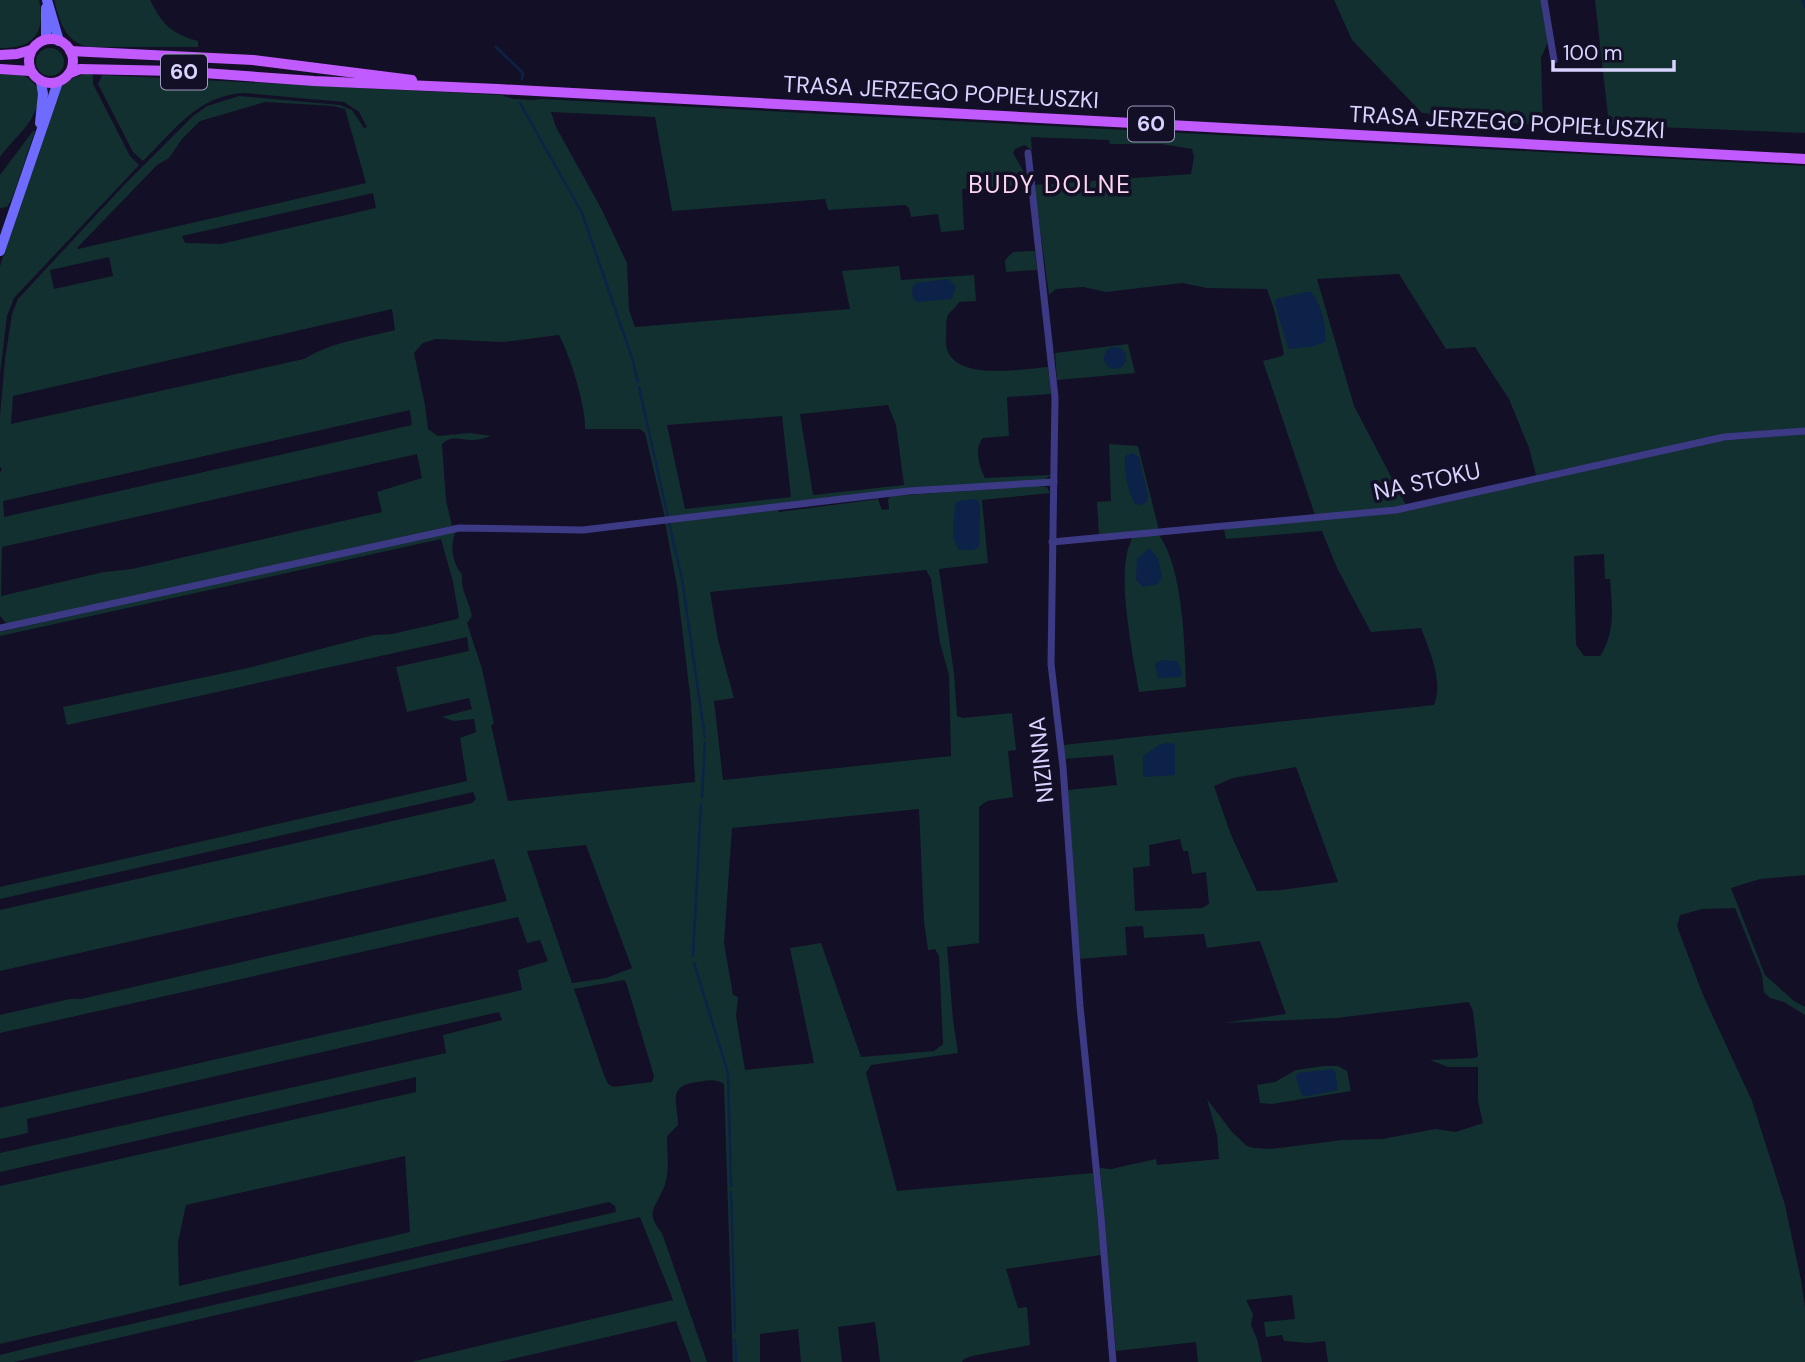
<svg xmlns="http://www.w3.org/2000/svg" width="1805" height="1362" font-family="'DM Sans',sans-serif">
  <rect width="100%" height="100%" fill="#130f26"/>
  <g fill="#12302f" fill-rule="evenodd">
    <path d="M0,0h39c7,32 -5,49 -39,48z"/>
    <path d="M54,0h96c13,25 20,33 48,41v6h-109c-24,-5 -29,-25 -35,-47z"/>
    <path d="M1334,0h208l7,39 -8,19 2,68 -121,-13 -70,-73z"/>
    <path d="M1595,0h210v133l-196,-8z"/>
    <circle cx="50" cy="62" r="14"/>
    <path d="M87,73l6,1v10l37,72 9,9 -125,133 -7,18 -7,58v-108l60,-178 13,-10z"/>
    <path d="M0,74c18,-2 33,1 40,20 -6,33 -22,38 -40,63z"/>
    <path d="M102,75l399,20 12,4 22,1 6,-1 1264,67v262l-71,5 -198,42 -7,-27 -20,-49 -34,-52 -29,2 -47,-75 -82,5 37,127 52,99 -3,2 -88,8 -52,-154 19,-5 2,-2 -10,-45 -7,-20 -60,-1 -25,-5 -76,9 -23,-5 -27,2 -7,6 -15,-110 157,-11 3,-17 -2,-8 -31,-5h-51l-1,-4 -78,-3 1,14 -7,-6 -10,4 -2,4 13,23 1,9 -65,4 2,41 -23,2 -3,-18 -27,3 -2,-9 -4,-3 -77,5 -3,-11 -153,12 -17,-94 -104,-5 5,15 46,83 25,53 2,47 6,17 215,-18 -8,-38 57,-5 2,14 73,-5 2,26 -17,1c-3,6 -8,8 -11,13 -3,6 -1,16 -2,22 -4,47 74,32 102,30l3,27 -44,3 2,39 -26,2c-9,9 -4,29 2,40l66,-3 -7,5 -379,38 -20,-85 -5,-4h-55c1,-24 -15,-73 -26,-94l-56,7 -67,-3 -13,4 -9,10 11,52 3,24 10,7 32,-3 21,3c-6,2 -13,4 -19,4 -12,0 -20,-5 -30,4l4,56 6,26 -445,98 -7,-8v-143l2,-4 -2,-2v-51l5,-57 7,-45 6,-15 107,-115 68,-68 14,-10 32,-10 101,9 12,5 12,18 3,-1 -8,-15 -15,-10 -100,-9c-46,2 -70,38 -101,68l-10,-9 -35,-68zM265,102l69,4 11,3 21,74 -288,66 -1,-1 80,-83 12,-7 13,-19 18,-18zM373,193l3,15 -155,36 -36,-1 -3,-7zM109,257l4,19 -59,13 -4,-19zM392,309l3,21c-30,8 -64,12 -91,29l-293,65 2,-28zM888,405l8,20 8,60 -91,10 -13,-81zM410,410l2,15 -408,92 -1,-16zM782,416l9,81 -106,12 -18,-84zM417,454l5,24 -45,14 5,20 -250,57 -28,3 -103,24 1,-49z"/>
    <path d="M33,131h2l-23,68 -5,8 -7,1v-33z"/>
    <path d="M1035,251l2,19 -31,2 -1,-12 8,-8z"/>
    <path d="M1128,344l7,29 -78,7 -2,-27z"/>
    <path d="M1805,434v441l-45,4 -29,9 34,87 29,26 11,6v8l-21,-13 -14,-4 -6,-6 -2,-17 -27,-67 -33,1 -22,6 -3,11 26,69 49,106 33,104 16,75 4,28v54h-477l-3,-21 -16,2 -25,-2 -2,-6 -16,2 -2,-15 31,-3 -3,-24 -46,5 7,14 -2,11 6,14 5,23h-64l-2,-20 -80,9 -16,-183 11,1 45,-10 1,6 62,-6 -2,-24 -10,-36 25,33 15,14 7,2 17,1 72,-9 39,-1 53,-10 21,3 27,-9 -5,-22v-34h-30l-18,-7 45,-2 3,-2 -5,-45 -4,-9 -133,16 -113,5 63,-9 -26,-73 -53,7 -3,-14 -60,4 -1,-12 -18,1 2,28 -48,4 -11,-169 49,-5 -4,-30 -49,4 -1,-14 371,-40c10,-23 -5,-55 -13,-77l-50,4 -34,-64 -15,-37 -96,8 -2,-10 173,-16 323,-72zM1604,554l1,25h5c2,28 6,53 -10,77h-16l-8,-11 -2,-89zM1296,767l42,115 -56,8 -25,1 -26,-56 -17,-49 19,-8zM1180,839l3,12h5l4,23 14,-2 3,32 -7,4 -67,3 -2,-43 17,-2 -1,-21z"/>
    <path d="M1109,444l29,2 21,84 -60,5 -2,-33 14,-1z"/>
    <path d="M1038,486l9,1 3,6 -68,7 6,63 -49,6 15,104 3,43 6,2 49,-5 4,37 -8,1 5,46 -26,4 -8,6v136l-32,4 6,73 5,33 -87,12 -5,8 31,118 196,-18 8,82 -95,14 12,39 9,-1 3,38 -58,11 -8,3 -2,3h-82l-5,-40 -37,5 4,35h-41l-3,-33 -38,5v28h-27l-9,-278c-10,-6 -17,-3 -27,-2 -31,4 -19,21 -19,43l-11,11c0,15 3,37 -3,51 -8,21 -20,24 -2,46l45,129h-16l-15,-41 -177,41h-88l262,-62 -33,-83 -583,135 -43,10h-14v-7l36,-9 580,-134 -1,-6 -6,-4 -609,142v-158l416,-94v-15l-416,95v-19l446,-100 -3,-18 59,-15 -3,-8 -472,107 1,14 -28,6v-31l522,-118 -4,-20 30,-9 -8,-21 -13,3 -9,-26 -518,116v-18l70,-16h11l426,-98 -13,-42 -494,112v-61l472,-107 4,-4 -3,-7 -473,107v-12l467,-106 -7,-43 16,-6 -2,-13 -21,2 -11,-4 30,-8 -3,-11 -62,14 -11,-45 73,-16 -2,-14 -400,88 -4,-18 185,-39 126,-33 18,-1 65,-15 2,-2 -6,-35 -12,-43 -441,97v-4l457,-102c-8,12 -5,34 5,44 -2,16 7,26 10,42l-5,7 15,46 12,55 -3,1 17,76 187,-19 -4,-79 -14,-117 -12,-64 113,-12 1,2 99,-13 4,11 7,-1 -1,-10 4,-3zM926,570l5,9 9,64 9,32 2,81 -228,24 -9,-79 20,-3 -16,-58 -8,-48zM919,809l5,113 4,28 7,-1 4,7 4,88 -9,7 -73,6 -40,-114 -31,5 24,115 -69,7 -9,-54 2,-19 -5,-2 -9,-52 8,-115zM586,845l46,123 -26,10 -34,5 -45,-132zM624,980l2,2 28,94 -2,6 -39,5 -5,-3 -4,-9 -30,-86zM405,1156l5,76 -231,54 -1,-44 8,-37z"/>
    <path d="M1159,535c24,33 26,111 27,152l-47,5c-6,-38 -20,-103 -12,-139 1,-6 4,-10 5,-16z"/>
    <path d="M1324,1066h14l9,5 4,20 -79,13 -12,-1 -3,-18 18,-3 21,-12z"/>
  </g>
  <g fill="#0c2248">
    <path d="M949,279l7,8 -4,12 -35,3 -4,-3 -1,-12 4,-4z"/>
    <path d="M1306,292h5c10,9 16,36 14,50l-11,4 -23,3 -3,-1 -13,-44 1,-5z"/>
    <circle cx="1115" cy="358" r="11"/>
    <path d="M1132,453l7,4 9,38 -1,7 -6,3 -6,-1c-8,-14 -11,-32 -10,-48z"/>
    <path d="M975,499l4,3 1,5 -1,40 -7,3h-13c-9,-12 -5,-31 -4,-46l3,-3z"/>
    <path d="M1149,548l9,10 4,19 -4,7 -15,3 -7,-7 1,-21z"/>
    <path d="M1162,660l15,1 5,10 -1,6 -23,1 -3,-14z"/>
    <path d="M1167,743l8,1v31l-32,2v-21l16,-11z"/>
    <path d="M1333,1069l2,2 3,19 -31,6 -5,-1 -6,-17 1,-5z"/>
  </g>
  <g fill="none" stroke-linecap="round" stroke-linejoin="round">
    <g stroke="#0c2248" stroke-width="2.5">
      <path d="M1803,0l2,7"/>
      <path d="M496,47l27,26 -1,6"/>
      <path d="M520,103l62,110 50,145 6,24"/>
      <path d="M639,387l29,130"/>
      <path d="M669,523l13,56 23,159"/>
      <path d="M702,797l3,-54"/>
      <path d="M693,956l8,-152"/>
      <path d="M694,963l34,110 3,113"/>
      <path d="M731,1192l4,140"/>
      <path d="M735,1340l1,22"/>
    </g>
    <g stroke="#3d3a85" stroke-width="7">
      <path d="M1544,0l10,60"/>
      <path d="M1028,153l27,244 -4,267 12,103 17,239 21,211 12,145"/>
      <path d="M1052,542l344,-32 328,-73 81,-6"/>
      <path d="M0,628l459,-100 124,2 326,-39 145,-9"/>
    </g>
    <g stroke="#6f6bff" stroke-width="10">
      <path d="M47,0l12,41"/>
      <path d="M46,8v31"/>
      <path d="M40,123l3,-29 -2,-12"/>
      <path d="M0,251l58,-169"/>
    </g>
    <g stroke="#c25bff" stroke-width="10">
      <circle cx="51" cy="61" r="22"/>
      <path d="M70,51l183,9 159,20"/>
      <path d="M0,55l17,-1 14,-4"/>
      <path d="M0,69l30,2"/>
      <path d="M70,73l10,-4 96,2 138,10 184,8 1307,70"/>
    </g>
  </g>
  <g text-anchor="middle" stroke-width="7" stroke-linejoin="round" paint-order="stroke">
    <g fill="#130f26" stroke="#9e99be" stroke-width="2">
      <rect x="161" y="54.5" width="46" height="35" rx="5"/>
      <rect x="1128" y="106.5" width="46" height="35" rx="5"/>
    </g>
    <g font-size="21" font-weight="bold" fill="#d9d4ff">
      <text x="184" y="79">60</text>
      <text x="1151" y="131">60</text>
    </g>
    <g font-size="23" fill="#d9d4ff" stroke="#130f26">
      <text transform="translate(941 92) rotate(3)" y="8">TRASA JERZEGO POPIEŁUSZKI</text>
      <text transform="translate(1507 122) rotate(3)" y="8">TRASA JERZEGO POPIEŁUSZKI</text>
      <text transform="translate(1427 481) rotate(-12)" y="8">NA STOKU</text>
      <text transform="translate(1041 760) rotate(-96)" y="8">NIZINNA</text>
    </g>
    <g font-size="24" letter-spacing="2" fill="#ffd6f0" stroke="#130f26">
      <text x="1050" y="193">BUDY DOLNE</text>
    </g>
  </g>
  <path d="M1553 60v10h121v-10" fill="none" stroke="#d9d4ff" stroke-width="3.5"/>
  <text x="1563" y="60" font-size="21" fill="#d9d4ff" stroke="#130f26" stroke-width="5" paint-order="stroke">100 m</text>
</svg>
